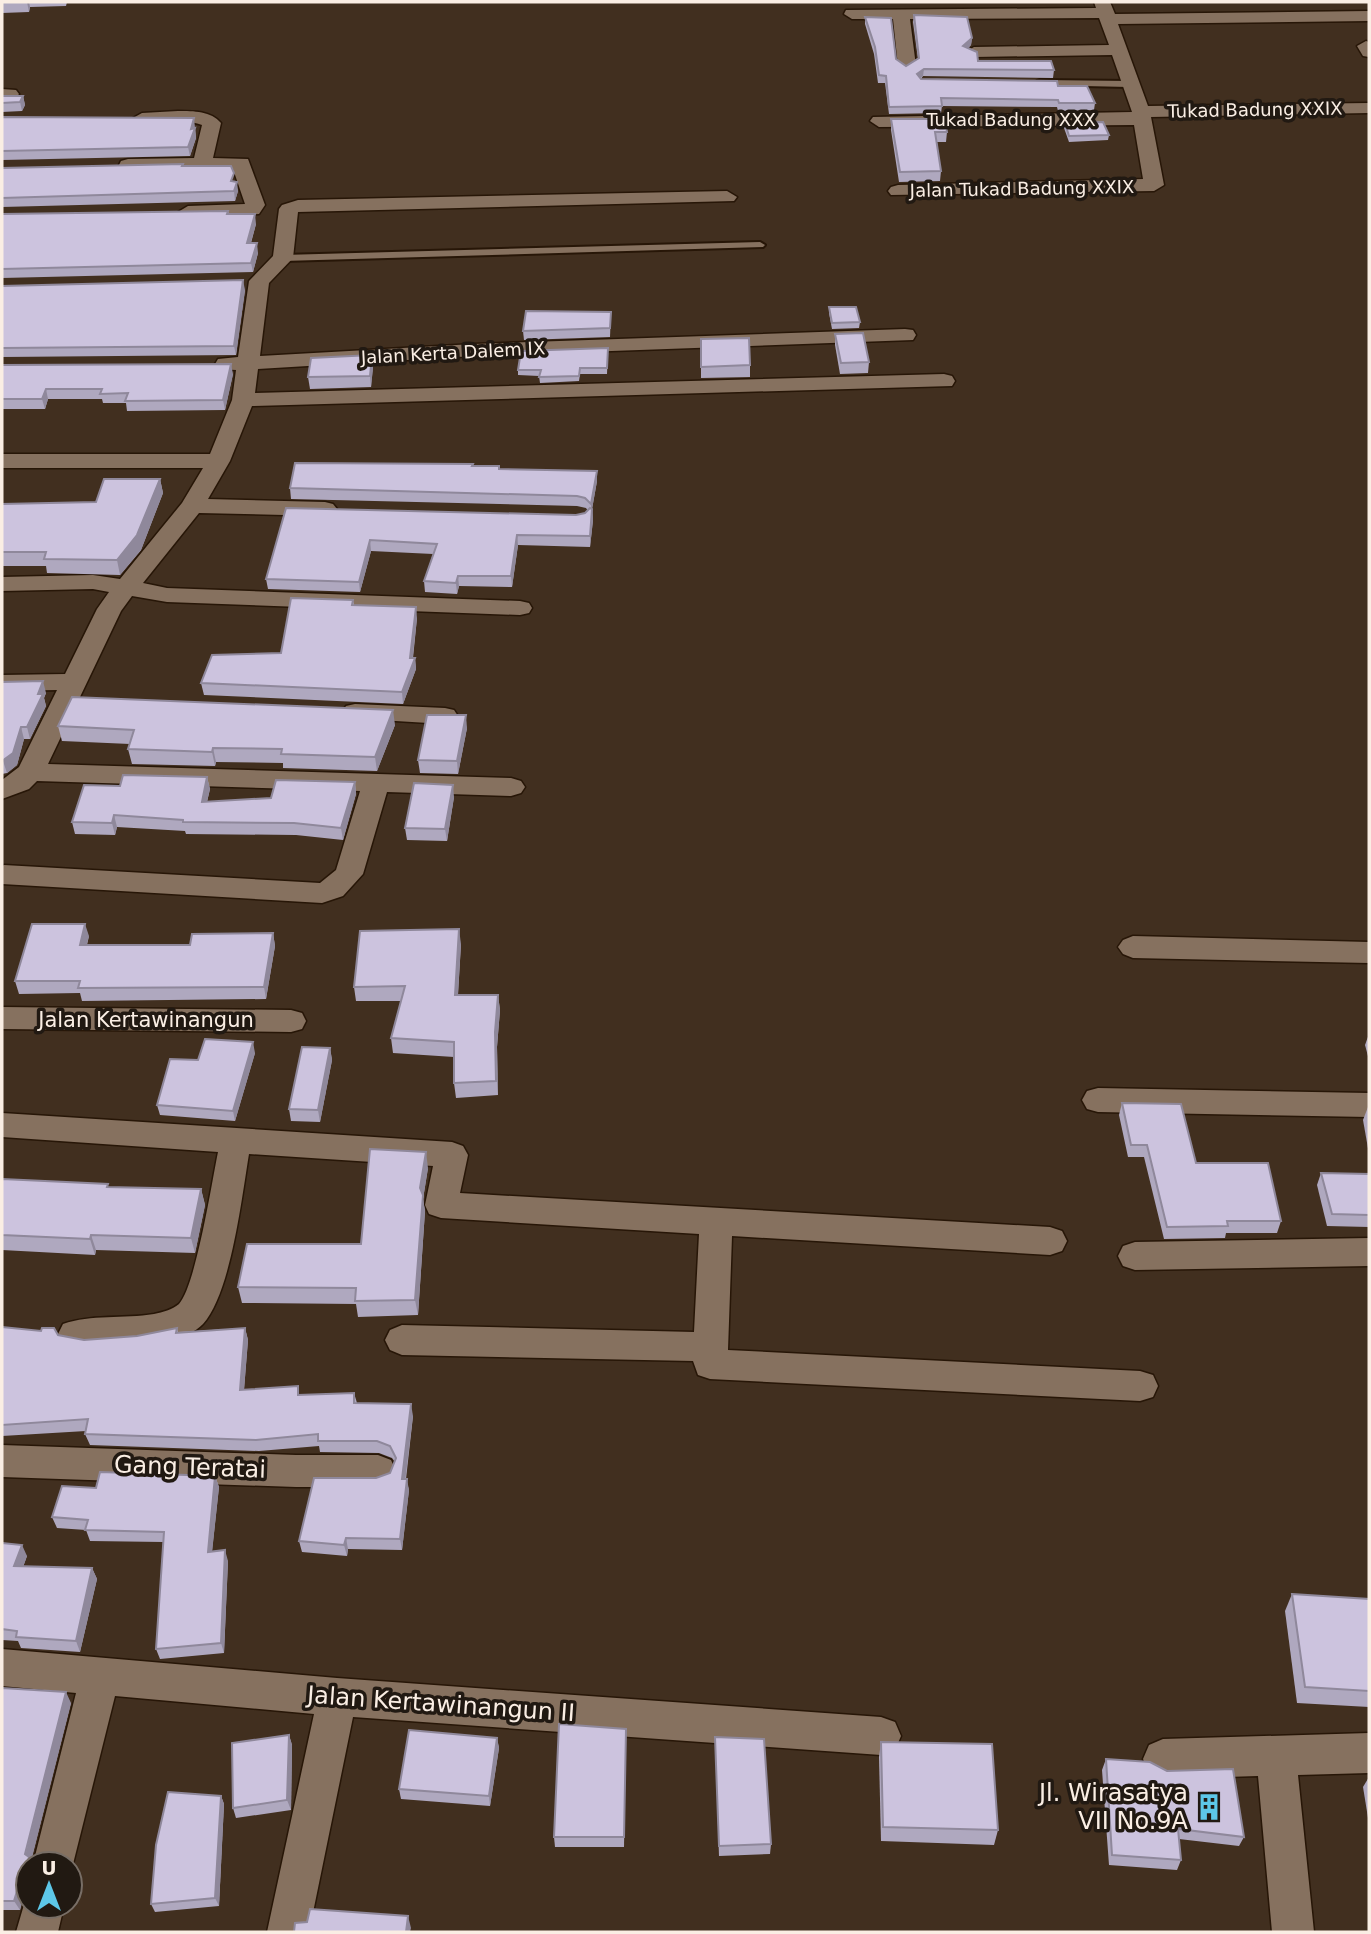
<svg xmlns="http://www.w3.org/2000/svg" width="1371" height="1934" font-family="'DejaVu Sans',sans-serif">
  <rect width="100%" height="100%" fill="#412f1f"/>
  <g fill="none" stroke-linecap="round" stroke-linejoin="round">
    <defs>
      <g id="lane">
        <path d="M1040,80l89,1 4,3 -4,3 -92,-2v-4z"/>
        <path d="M760,242l5,3 -2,2 -480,14 -5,-3 5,-3z"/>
      </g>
      <g id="street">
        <path d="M1094,2h16l5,12 254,-3v10l-251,3 30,82 221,-3v10l-218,4 13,68 -10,6 -263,4 -3,-4 3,-4 7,-2 245,-6 -9,-54 -255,2 -9,-6 3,-4 259,-5 -20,-57 -138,2 -9,-5 9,-5 135,-2 -10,-27 -189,1 6,47 -9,5 -9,-5 -5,-47h-41l-8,-5 2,-4 250,-2z"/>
        <path d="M1366,41l3,1v15l-6,-1 -6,-10z"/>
        <path d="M2,89l14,1 3,4 -3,4 -14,1z"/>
        <path d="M178,111c16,0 33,0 43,12l-8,35 35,1 17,46 -6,9 -71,4 -10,-6 10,-6 57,-2 -12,-35h-112l-2,-4 2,-4 7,-2 66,-1 8,-33c-19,-8 -57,6 -69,-7l9,-5z"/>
        <path d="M727,191l10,6 -3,4 -436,11 -5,46 -24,25 -9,73 214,-12 431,-15 8,1 3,5 -3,5 -439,16 -216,13 -3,24 689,-19 8,2 3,5 -3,5 -700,20 -22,55 -22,38 117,3 8,2 4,5 -4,5 -8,2 -126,-3 -56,70 24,5 353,13 9,2 3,5 -3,5 -9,2 -353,-13 -35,-6 -11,15 -73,153 463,14 10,3 4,6 -4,6 -10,3 -124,-4 -24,82 -20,22 -21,7 -320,-19v-18l2,-1 316,18 16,-13 24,-79 -323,-10 -8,8 -27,10v-19l17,-13 38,-77 -55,1v-16l63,-1 32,-65 12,-17 -16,-3 -91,2v-14l91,-2 27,4 62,-76 21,-35h-201v-14h208l22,-54 4,-30 -18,-1 -3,-5 3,-5 20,-2 11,-76 24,-25 6,-47 3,-4 16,-5z"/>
        <path d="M355,704l90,4 9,2 4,6 -4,6 -9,2 -99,-6 -4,-6 4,-6z"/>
        <path d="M1133,936l236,6v21l-236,-5 -10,-4 -5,-7 5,-7z"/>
        <path d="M2,1007l289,3 11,3 4,8 -4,8 -11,3 -289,-3z"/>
        <path d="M1098,1088l271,5v24l-271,-5 -11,-3 -5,-9 5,-9z"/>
        <path d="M2,1113l450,29 11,4 5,9 -8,38 590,34 12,4 5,10 -5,10 -12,4 -318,-19 -4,114 412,21 13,4 5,11 -5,11 -13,4 -430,-22 -12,-4 -5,-14 -291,-6 -12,-5 -5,-10 5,-10 12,-5 292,7 5,-98 -258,-16 -12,-4 -4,-9 8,-39 -184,-12c-7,42 -18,139 -46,170 -15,16 -50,20 -71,22 -23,2 -48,6 -69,-2l-5,-10 5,-10c28,-10 61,-5 91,-10 9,-2 18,-4 25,-10 17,-19 33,-123 39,-152l-216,-15z"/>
        <path d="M1369,1238v28l-234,4 -12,-4 -5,-10 5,-10 12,-4z"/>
        <path d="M2,1445l294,10h82l13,5 5,11 -5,11 -13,5h-82l-294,-10z"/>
        <path d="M2,1649l335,29 544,39 14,5 6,14 -6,14 -14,5 -528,-38 -44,215h-42l47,-218 -199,-18 -45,180v-12h-37l43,-171 -74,-7z"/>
        <path d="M1369,1733v40l-71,2 16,157h-42l-14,-156 -95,3 -14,-6 -6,-14 6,-14 14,-6z"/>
        <path d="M28,1891v15h36l-6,26h-42z"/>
      </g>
    </defs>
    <use href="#lane" stroke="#271607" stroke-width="4"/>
    <use href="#street" stroke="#271607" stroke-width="3"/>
    <use href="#lane" fill="#86715f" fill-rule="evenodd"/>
    <use href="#street" fill="#86715f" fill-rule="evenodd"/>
  </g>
  <g fill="#afa8bf">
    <path d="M2,2h65l-1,4 -36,1 -1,5 -27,1z"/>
    <path d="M914,15l58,23 -1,7 -3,3 10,13 76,9 -1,8 -130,-2 -2,3 137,7 37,17 -1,7 -36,1 -1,-4 -115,-1 -1,7 -52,1 -4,-31h-7l-4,-29 -9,-30v-7l31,42 10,7 12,-7 -5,-37z"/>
    <path d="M2,96h21l2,9 -3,6 -20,1z"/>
    <path d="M2,117l193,10 1,11 -6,18 -188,4v1z"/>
    <path d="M891,119l56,13 -1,10h-9l4,29 -1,10 -41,1 -8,-52z"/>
    <path d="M1065,123l44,12 -1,5 -39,2 -5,-14z"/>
    <path d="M183,164l1,2 51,16 3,9 -3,10 -233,6v-39z"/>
    <path d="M228,211l1,3 27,10 -5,19 7,10 -5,19 -251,6v-64z"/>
    <path d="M2,286l243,4 -9,65 -234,2z"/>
    <path d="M829,307l31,15 -1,6 -27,1 -3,-16z"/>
    <path d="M611,312l-1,25 -86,3 -1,-9z"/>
    <path d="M835,334l34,28 -1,11 -28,1 -5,-29z"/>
    <path d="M701,339l49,26v12l-49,1z"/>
    <path d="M608,348l-1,26h-27l-1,7 -39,2 -1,-7 -21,-1v-5z"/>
    <path d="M372,355l1,12 -2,20 -61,2 -2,-12z"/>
    <path d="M2,365l231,9 -8,36 -98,1 -1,-8h-23l-1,-4h-54l-3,10h-43z"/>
    <path d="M473,466l26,3 98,2v10l-5,28 1,11 -3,27 -72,-2 -6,42 -53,-1 -2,8 -32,-2 -1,-11 9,-27 -62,-3 -11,41 -92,-3 -2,-10 20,-71 290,7 9,-2 3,-2 -2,-3 -9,-2 -286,-7 -1,-11z"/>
    <path d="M160,479l3,14 -22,57 -21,25 -73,-2 -1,-7h-44v-62l94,-2z"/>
    <path d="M353,600l1,5 63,13 -4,40h2l1,11 -13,35 -199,-9 -3,-12 80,-30z"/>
    <path d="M2,682l44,11 -2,5 2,8 -16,33h-6l-7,26 -10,8 -5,1z"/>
    <path d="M395,725l-18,46 -94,-3v-5l-67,-1 -1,4 -83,-2 -4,-15 2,-5 -68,-3 -4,-15z"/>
    <path d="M467,728l-9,46 -38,-1 -2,-13z"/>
    <path d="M207,777l3,12 -3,13 64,-4 84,-16 1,12 -13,46 -47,-5 -110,-1 -1,-3 -68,-4 -2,8 -40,-1 -3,-12 48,-36z"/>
    <path d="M454,797l-7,44 -40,-1 -2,-12z"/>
    <path d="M273,933l2,13 -9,53 -184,2 -2,-8 -61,1 -4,-13 74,-45 -2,9h103z"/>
    <path d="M461,944l-3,51h40l2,15 -3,37 1,48 -42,3 -2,-15v-26l-61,-4 -2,-15 10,-37h-45l-2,-14z"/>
    <path d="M1369,1034v26l-4,-15z"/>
    <path d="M330,1048l2,12 -12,62 -29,-1 -2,-12z"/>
    <path d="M255,1053l-20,68 -75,-6 -3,-10 41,-45z"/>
    <path d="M1122,1103l74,60 85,58 -4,12h-51l-1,5 -61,1 -20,-82h-16l-9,-42z"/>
    <path d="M1368,1107h1v47l-6,-34z"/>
    <path d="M428,1168l-5,31 2,12 -7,104 -60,2 -2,-13 -114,-1 -4,-16 123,-43z"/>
    <path d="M1321,1173l48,1v53l-42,-1 -10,-41z"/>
    <path d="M2,1179l106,5v3l93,2 4,16 -10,48 -99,-3 -1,5 -93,-5z"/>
    <path d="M2,1327l56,8 26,5 53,-4 40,-8 1,4 67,-4 3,12 -4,50 56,5 54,-2 3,10 56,13 -7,63 3,11 -7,60 -54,-1 -1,7 -45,-4 -3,-11 77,-63 14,-5 5,-11 -3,-4 -13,-5 -59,-1 -1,-6 -60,5 -169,-6 -5,-11 1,-3 -84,5z"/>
    <path d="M215,1476l4,11 -7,64 16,10 -4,92 -64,6 -4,-10 7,-107 -73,-1 -4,-11 -29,-2 -5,-11 44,-29z"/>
    <path d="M2,1543l25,13 -4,11 69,1 5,11 -17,73 -59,-4 -3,-7 -16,-1z"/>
    <path d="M1292,1594l77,5v108l-72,-4 -12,-92z"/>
    <path d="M2,1688l69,15 -40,158 2,3h-5v26h-3l-5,20h-18z"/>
    <path d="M289,1735l3,10 -1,65 -55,8 -3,-10z"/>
    <path d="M715,1737l56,107 -1,10 -51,2z"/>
    <path d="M497,1738l2,10 -9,58 -89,-7 -2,-10z"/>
    <path d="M626,1739l-2,108h-69l-1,-10z"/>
    <path d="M881,1742l117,88 -4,15 -113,-4 -2,-84z"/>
    <path d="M1106,1759l138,78 -5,9 -60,-7 2,21 -4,10 -68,-5 -7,-95z"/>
    <path d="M1369,1777v47l-6,-37z"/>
    <path d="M221,1796l3,8 -5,102 -64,6 -4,-8z"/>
  </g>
  <g fill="#8f889b">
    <path d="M27,2h2l1,5 -1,5z"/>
    <path d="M972,38l-1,7 -8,8v-7z"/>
    <path d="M924,69l-1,7 -7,5 1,-7z"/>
    <path d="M23,96l2,9 -3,6 -2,-9z"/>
    <path d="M194,118l2,20 -6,18 -2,-9 3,-18z"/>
    <path d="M237,182l1,9 -3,10 -1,-10z"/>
    <path d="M255,214l1,10 -8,29 -1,-10z"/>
    <path d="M257,243l1,10 -5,19 -2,-9z"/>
    <path d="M243,280l2,10 -9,65 -2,-9z"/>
    <path d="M372,355l1,12 -2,20 -1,-11z"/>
    <path d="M231,364l2,10 -8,36 -2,-10z"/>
    <path d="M46,389l2,10 -3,10 -3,-10z"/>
    <path d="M597,471v10l-6,34v-11z"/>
    <path d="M160,479l3,14 -22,57 -21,25 -3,-15z"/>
    <path d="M592,509l1,11 -3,27v-11z"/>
    <path d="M517,535l1,10 -6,42 -1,-11z"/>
    <path d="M370,540l1,11 -11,41 -1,-10z"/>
    <path d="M458,576l1,10 -2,8 -1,-11z"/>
    <path d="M416,607l1,11 -5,46 3,-6 1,11 -13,35 -1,-12 8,-34z"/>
    <path d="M43,681l3,12 -2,5 2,8 -16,33 -3,-12z"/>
    <path d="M393,710l2,15 -18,46 -2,-14z"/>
    <path d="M466,715l1,13 -9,46 -1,-13z"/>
    <path d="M21,727l3,12 -7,26 -10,8 -4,-12z"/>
    <path d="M213,748l3,14 -1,4 -3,-14z"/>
    <path d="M207,777l3,12 -6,25 -2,-12z"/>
    <path d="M355,782l1,12 -13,46 -2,-12z"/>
    <path d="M453,785l1,12 -7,44 -2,-12z"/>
    <path d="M114,815l3,12 -2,8 -3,-12z"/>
    <path d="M85,924l4,12 -6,22 -3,-13z"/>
    <path d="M459,929l2,15 -4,66 -2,-15z"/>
    <path d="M273,933l2,13 -9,53 -2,-12z"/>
    <path d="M498,995l2,15 -3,37 1,48 -3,-63z"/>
    <path d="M253,1042l2,11 -20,68 -2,-10z"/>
    <path d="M330,1048l2,12 -12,62 -2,-12z"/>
    <path d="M426,1152l2,16 -5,31 2,12 -7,104 -3,-15 5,-112z"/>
    <path d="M201,1189l4,16 -10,48 -4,-15z"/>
    <path d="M91,1235l5,15 -1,5 -5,-16z"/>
    <path d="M245,1328l3,12 -5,62 -3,-12z"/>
    <path d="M411,1404l2,12 -9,74 -2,-11z"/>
    <path d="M215,1476l4,11 -8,75 -3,-10z"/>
    <path d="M407,1479l2,11 -7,60 -2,-11z"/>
    <path d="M346,1538l2,11 -1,7 -3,-11z"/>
    <path d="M22,1545l5,11 -8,22 -5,-12z"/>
    <path d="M225,1550l3,11 -4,92 -3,-10z"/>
    <path d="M92,1568l5,11 -17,73 -4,-11z"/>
    <path d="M66,1692l5,11 -40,158 2,3h-5v26h-3l-5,20 -6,-9z"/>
    <path d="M289,1735l3,10 -1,65 -4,-10z"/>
    <path d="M497,1738l2,10 -9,58 -1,-10z"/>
    <path d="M221,1796l3,8 -5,102 -4,-8z"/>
    <path d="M408,1916l3,12 -1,4h-4z"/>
  </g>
  <g fill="#ccc3de" stroke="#8f889b" stroke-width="2">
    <path d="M914,15l53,2 5,21 -9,8 14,6 1,9h73l3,9 -130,-1 -7,5 4,5 136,2 1,5h29l8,17h-36l-1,-3 -117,-2 1,8 -53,1 -3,-31 -7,-1 -4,-28 -10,-30 26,1 5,41 10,7 13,-8z"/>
    <path d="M2,96h21l-3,6 -18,1z"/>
    <path d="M2,117l192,1 -3,11 4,-1 -7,19 -186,4z"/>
    <path d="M891,119h54l2,13h-12l6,39 -41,1z"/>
    <path d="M1103,122l6,13 -40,1 -4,-13z"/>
    <path d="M183,164l-1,2h49l3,7 -3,8 6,1 -3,9 -232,7v-30z"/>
    <path d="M228,211l-1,3h28l-8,29h10l-6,20 -249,6v-55z"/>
    <path d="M243,280l-9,66 -232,2v-62z"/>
    <path d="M829,307h27l4,15 -28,1z"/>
    <path d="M526,311l85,1 -1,16 -87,3z"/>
    <path d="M863,333l6,29 -28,1 -6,-29z"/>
    <path d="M749,338l1,27 -49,2v-28z"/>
    <path d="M608,348l-1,20h-27l-1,8 -40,1 2,-7h-23l3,-19z"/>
    <path d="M372,355l-2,21 -62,1 3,-19z"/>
    <path d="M231,364l-8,36 -98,1 3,-8 -28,1 2,-5h-56l-4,10h-40v-34z"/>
    <path d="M295,463l178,1 -1,2h27v3l98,2 -6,33 -6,-6 -8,-2 -287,-8z"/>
    <path d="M104,479h56l-23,56 -20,25 -73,-1 2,-7h-44v-48l94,-2z"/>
    <path d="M286,508l290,7 9,-2 5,-5 2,1 -2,27 -73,-1 -6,41h-53l-2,7 -32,-2 13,-37 -67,-4 -11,42 -93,-3z"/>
    <path d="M291,598l62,2 -1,5 64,2 -6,51h5l-13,34 -201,-9 11,-28 69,-2z"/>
    <path d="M43,681l-5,13h5l-16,33h-6l-8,26 -11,8v-79z"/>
    <path d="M72,697l321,13 -18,47 -94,-3 1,-5 -69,-1 -1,4 -84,-3 6,-19 -76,-4z"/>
    <path d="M427,715h39l-9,46 -39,-1z"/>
    <path d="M123,775l84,2 -5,25 69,-4 5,-18 79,2 -14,46 -47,-5 -111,-1v-2l-69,-5 -2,8 -40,-1 12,-37 36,1z"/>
    <path d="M414,783l39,2 -8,44 -40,-1z"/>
    <path d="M32,924h53l-5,21h110l2,-11 81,-1 -9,54 -186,1 2,-7h-65z"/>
    <path d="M459,929l-4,66h43l-3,37 1,49 -42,2v-41l-63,-4 14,-52 -51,1 6,-56z"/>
    <path d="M205,1039l48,3 -20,69 -76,-6 13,-46 28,1z"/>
    <path d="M302,1047l28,1 -12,62 -29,-1z"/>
    <path d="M1122,1103l59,1 15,59h72l13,58h-54l1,5 -61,1 -20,-82h-16z"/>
    <path d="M370,1149l56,3 -6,36 3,7 -8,105 -60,1 1,-13 -118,-1 9,-43h114z"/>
    <path d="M1321,1173l48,1v41l-37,-1z"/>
    <path d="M2,1179l106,5 -1,3 94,2 -10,49 -100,-3 -1,4 -88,-4z"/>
    <path d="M2,1327l39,4 1,-3h12l4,7 26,5 53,-4 40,-8 -1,5 69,-5 -5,62 58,-4v9l56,-2v10l57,1 -9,75h5l-7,60 -54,-1 -2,7 -45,-4 15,-63h62l14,-5 6,-15 -6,-12 -13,-5h-59v-7l-62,6 -171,-6 3,-15 -86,6z"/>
    <path d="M100,1472l115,4 -7,76 17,-2 -4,93 -65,6 8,-117 -79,-2 3,-10 -36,-3 10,-31 34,2z"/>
    <path d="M2,1543l20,2 -8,21 78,2 -16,73 -60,-4 1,-6 -15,-2z"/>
    <path d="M1292,1594l77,5v92l-64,-4z"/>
    <path d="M2,1688l64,4 -41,162 4,3 -5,23 -4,1 -6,20h-12z"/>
    <path d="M559,1724l67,5 -2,108h-70z"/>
    <path d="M409,1730l88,8 -8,58 -90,-7z"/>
    <path d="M289,1735l-2,65 -54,8 -1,-65z"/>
    <path d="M715,1737l49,2 7,105 -52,2z"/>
    <path d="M881,1742l111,2 6,86 -115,-3z"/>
    <path d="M1106,1759l44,3 17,9 66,-2 11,68 -66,-8 3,31 -69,-5z"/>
    <path d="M168,1792l53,4 -6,102 -64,6 5,-59z"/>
    <path d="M310,1909l98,7 -2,16h-112l1,-9 12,-1z"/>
  </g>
  <defs>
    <symbol id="building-bare" viewBox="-9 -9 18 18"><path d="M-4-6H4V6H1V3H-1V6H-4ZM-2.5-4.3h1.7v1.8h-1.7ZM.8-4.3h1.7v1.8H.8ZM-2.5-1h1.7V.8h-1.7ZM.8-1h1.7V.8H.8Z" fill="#5dc7e8" stroke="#211912" stroke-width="2.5" paint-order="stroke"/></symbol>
  </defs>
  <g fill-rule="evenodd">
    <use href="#building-bare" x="1190" y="1788" width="38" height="38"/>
  </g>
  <g text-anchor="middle" stroke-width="7" stroke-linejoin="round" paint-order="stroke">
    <g font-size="18" fill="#faeee4" stroke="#211912">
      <text transform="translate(1255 110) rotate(-1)" y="6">Tukad Badung XXIX</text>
      <text x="1011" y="126">Tukad Badung XXX</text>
      <text transform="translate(1022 189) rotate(-1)" y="6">Jalan Tukad Badung XXIX</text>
      <text transform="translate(453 353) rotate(-3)" y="6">Jalan Kerta Dalem IX</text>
    </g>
    <g font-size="21" fill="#faeee4" stroke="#211912">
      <text x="146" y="1027">Jalan Kertawinangun</text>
    </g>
    <g font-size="24" fill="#faeee4" stroke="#211912">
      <text transform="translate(190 1467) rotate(2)" y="8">Gang Teratai</text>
      <text transform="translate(441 1704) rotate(4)" y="8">Jalan Kertawinangun II</text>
    </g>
    <g font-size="24" fill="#faeee4" stroke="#211912" text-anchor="end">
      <text x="1188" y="1801">Jl. Wirasatya<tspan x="1188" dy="28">VII No.9A</tspan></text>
    </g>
  </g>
  <rect width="1371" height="1934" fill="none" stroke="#faeee4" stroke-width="7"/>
  <g transform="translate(49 1885)"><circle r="33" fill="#211912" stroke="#786e66" stroke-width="2"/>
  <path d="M0-5L12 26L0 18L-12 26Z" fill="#5dc7e8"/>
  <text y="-10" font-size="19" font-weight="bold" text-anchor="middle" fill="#faeee4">U</text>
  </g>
</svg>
